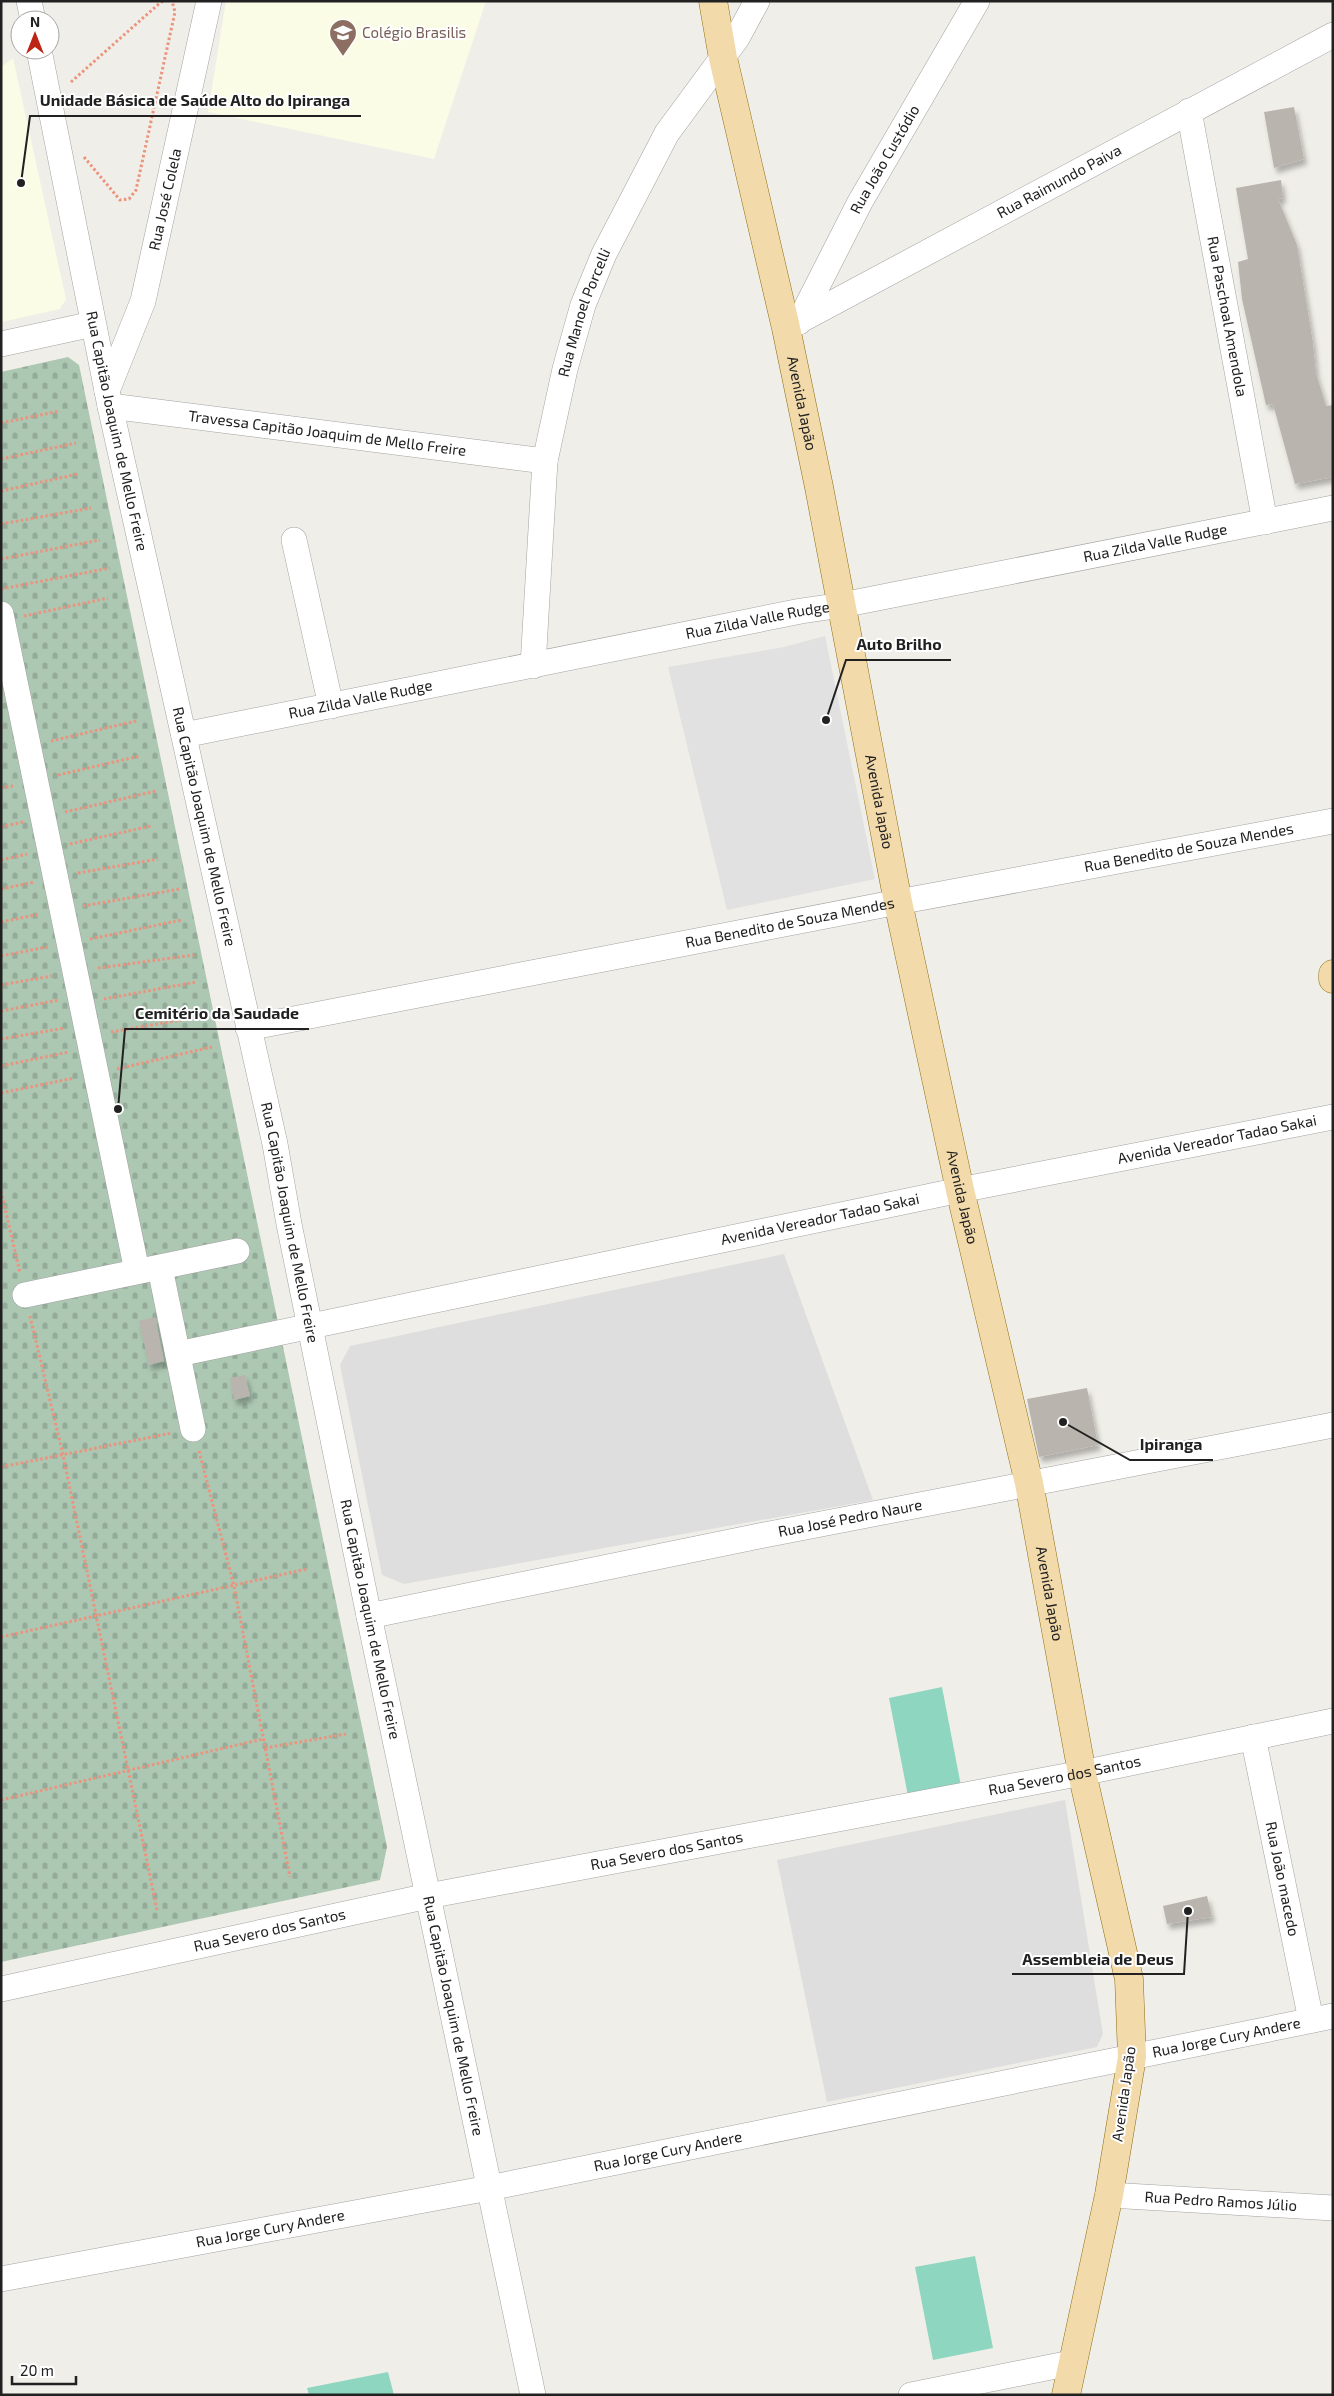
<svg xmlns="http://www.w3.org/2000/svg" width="1334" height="2396" font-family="'Exo 2',sans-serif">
  <defs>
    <pattern id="cemetery-stones" width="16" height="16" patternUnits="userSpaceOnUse" patternTransform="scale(1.25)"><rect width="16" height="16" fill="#acc7b2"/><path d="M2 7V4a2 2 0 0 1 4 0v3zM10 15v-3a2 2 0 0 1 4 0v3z" fill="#94ab99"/></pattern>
    <filter id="shadow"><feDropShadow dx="3" dy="5.5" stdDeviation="2.5" flood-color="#0004"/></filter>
  </defs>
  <rect width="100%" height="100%" fill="#f0eee8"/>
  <g fill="#dfdede">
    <path d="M784,1254l89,246 -469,84 -22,-9 -42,-210 10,-19z"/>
    <path d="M1065,1800l38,234 -6,13 -270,55 -50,-242z"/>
  </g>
  <g fill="#fafce5">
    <path d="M226,1h260l-52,158 -226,-47z"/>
    <path d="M13,58l53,241 -6,10 -59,13v-255z"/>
  </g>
  <path fill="url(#cemetery-stones)" d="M68,357l11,8 308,1482 -7,33 -379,82v-1590z"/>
  <g fill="#8fd6c1">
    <path d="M942,1687l19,99 -53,10 -19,-98z"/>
    <path d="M975,2256l18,92 -60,12 -18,-93z"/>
    <path d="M388,2372l6,23h-85l-2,-7z"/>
  </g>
  <path fill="#e1e1e1" d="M825,636l50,243 -148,31 -59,-243 116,-20z"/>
  <g fill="#b9b4ae" filter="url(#shadow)">
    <path d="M1294,107l10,52 -30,9 -10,-56z"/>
    <path d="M1281,180l2,18 -5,1 19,46 16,98 3,30 10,33 7,-1v72l-38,7 -22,-80 -7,1 -24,-106 -4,-37 10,-3 -12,-71z"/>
    <path d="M155,1317l9,44 -15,4 -10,-44z"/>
    <path d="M245,1375l5,21 -16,4 -4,-22z"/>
    <path d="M1087,1388l11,57 -59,12 -12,-58z"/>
    <path d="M1207,1896l5,21 -45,7 -4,-18z"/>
  </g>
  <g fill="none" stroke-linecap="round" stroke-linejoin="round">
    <defs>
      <g id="minor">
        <path d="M29,1l4,19"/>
        <path id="s1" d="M39,50l71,356 165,738 14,80 80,392 164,779"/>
        <path id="s2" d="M1189,111l76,411"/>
        <path id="s3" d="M799,322l61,-120 117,-201"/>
        <path id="s4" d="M786,328l547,-293"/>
        <path d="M1,344l92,-20"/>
        <path id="s5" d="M107,391l36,-90 66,-300"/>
        <path id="s6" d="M110,406l435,55"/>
        <path d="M294,540l37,166"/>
        <path d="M1,614l136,657"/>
        <path id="s7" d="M533,666l12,-205 20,-92 18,-64 21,-51 63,-121 70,-95 20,-37"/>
        <path id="s8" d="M184,735l617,-124 41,-6 491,-97"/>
        <path id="s9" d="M248,1028l650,-126 435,-81"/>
        <path d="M160,1268l33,161"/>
        <path d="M25,1295l212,-44"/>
        <path id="s10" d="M178,1354l782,-164 373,-73"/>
        <path id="s11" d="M369,1616l395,-81 569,-110"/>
        <path id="s12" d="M1253,1737l58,283"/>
        <path id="s13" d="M1,1989l427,-93 654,-123 251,-52"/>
        <path id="s14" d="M1109,2195l224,13"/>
        <path id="s15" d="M1,2279l488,-91 844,-172"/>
        <path d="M911,2395l160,-32"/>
      </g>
      <g id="major">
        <path id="s16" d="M713,1l10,57 63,270 33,159 79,415 62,288 69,293 53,290 47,206 3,78 -23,138 -43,200"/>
        <path d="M1333,974v5"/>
      </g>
    </defs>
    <use href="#minor" stroke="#a2a2a2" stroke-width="26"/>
    <use href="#major" stroke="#8d6f10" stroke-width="29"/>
    <g stroke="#ec937e" stroke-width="3" stroke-dasharray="2.5 2.5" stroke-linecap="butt">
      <path d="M71,82l90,-80 5,-1"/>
      <path d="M84,157l36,43 9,-1 7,-9 39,-178 -3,-11"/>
      <path d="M1,423l59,-12"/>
      <path d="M1,459l75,-16"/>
      <path d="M1,491l77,-17"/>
      <path d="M1,524l90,-16"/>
      <path d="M1,559l99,-19"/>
      <path d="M1,589l109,-21"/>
      <path d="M24,616l84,-18"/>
      <path d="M51,741l85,-20"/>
      <path d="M58,775l82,-19"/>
      <path d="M1,788l12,-2"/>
      <path d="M65,812l91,-21"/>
      <path d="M1,827l22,-5"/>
      <path d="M70,844l81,-18"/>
      <path d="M1,860l26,-6"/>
      <path d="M78,873l80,-14"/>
      <path d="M1,889l34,-7"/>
      <path d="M83,906l97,-17"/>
      <path d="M1,922l39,-8"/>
      <path d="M90,939l92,-19"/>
      <path d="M1,956l46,-9"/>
      <path d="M98,968l96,-13"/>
      <path d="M1,985l51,-9"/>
      <path d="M104,999l92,-17"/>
      <path d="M1,1011l58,-11"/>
      <path d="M111,1032l93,-16"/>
      <path d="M1,1039l64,-11"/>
      <path d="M1,1066l68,-14"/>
      <path d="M117,1069l95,-22"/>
      <path d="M1,1093l73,-15"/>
      <path d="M1,1191l19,82"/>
      <path d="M30,1316l33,139 94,455"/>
      <path d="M199,1451l35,135 56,291"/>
      <path d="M1,1467l171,-34"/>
      <path d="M1,1637l306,-68"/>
      <path d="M265,1748l81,-14"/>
      <path d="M1,1800l262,-61"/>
    </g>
    <use href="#minor" stroke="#fff" stroke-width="25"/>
    <use href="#major" stroke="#f3daab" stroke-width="28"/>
  </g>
  <defs>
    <symbol id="school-pin" viewBox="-11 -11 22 30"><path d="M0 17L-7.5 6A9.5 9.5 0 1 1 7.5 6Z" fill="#8d6e63" stroke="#fff"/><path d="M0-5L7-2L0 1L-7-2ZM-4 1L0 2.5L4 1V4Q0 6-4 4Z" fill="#fff"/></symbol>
  </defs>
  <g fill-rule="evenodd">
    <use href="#school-pin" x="327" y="17" width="32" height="43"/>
  </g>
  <g text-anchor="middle" stroke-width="4" stroke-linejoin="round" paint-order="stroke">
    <g font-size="15" fill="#785e54" stroke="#fff" text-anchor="start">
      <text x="362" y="38">Colégio Brasilis</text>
    </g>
    <g font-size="15" fill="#212121" stroke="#fff">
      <text dy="5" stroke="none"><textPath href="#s3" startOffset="184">Rua João Custódio</textPath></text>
      <text dy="5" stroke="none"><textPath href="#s4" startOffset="310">Rua Raimundo Paiva</textPath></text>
      <text dy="5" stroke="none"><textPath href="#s5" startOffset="201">Rua José Colela</textPath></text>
      <text dy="5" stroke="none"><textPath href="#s7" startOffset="359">Rua Manoel Porcelli</textPath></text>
      <text dy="5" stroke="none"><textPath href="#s2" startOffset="209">Rua Paschoal Amendola</textPath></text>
      <text dy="5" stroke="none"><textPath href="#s16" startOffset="412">Avenida Japão</textPath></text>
      <text dy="5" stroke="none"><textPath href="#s1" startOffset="389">Rua Capitão Joaquim de Mello Freire</textPath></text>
      <text dy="5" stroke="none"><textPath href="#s6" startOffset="219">Travessa Capitão Joaquim de Mello Freire</textPath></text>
      <text dy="5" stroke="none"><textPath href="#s8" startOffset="990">Rua Zilda Valle Rudge</textPath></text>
      <text dy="5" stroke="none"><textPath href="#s8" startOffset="585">Rua Zilda Valle Rudge</textPath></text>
      <text dy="5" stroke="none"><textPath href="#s8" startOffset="180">Rua Zilda Valle Rudge</textPath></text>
      <text dy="5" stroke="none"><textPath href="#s16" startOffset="818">Avenida Japão</textPath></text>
      <text dy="5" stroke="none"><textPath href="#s1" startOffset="794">Rua Capitão Joaquim de Mello Freire</textPath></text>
      <text dy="5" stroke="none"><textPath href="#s9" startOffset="958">Rua Benedito de Souza Mendes</textPath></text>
      <text dy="5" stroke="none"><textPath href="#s9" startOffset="552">Rua Benedito de Souza Mendes</textPath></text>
      <text dy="5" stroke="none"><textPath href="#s10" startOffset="1061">Avenida Vereador Tadao Sakai</textPath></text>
      <text dy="5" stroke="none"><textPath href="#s16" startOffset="1222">Avenida Japão</textPath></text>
      <text dy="5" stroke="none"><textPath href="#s10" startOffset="656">Avenida Vereador Tadao Sakai</textPath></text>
      <text dy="5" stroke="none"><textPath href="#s1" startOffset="1199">Rua Capitão Joaquim de Mello Freire</textPath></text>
      <text dy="5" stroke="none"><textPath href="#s11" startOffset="491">Rua José Pedro Naure</textPath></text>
      <text dy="5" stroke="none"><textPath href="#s16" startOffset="1628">Avenida Japão</textPath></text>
      <text dy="5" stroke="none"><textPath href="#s1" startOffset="1604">Rua Capitão Joaquim de Mello Freire</textPath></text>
      <text dy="5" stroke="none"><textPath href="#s13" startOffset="1085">Rua Severo dos Santos</textPath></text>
      <text dy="5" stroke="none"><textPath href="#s13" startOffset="680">Rua Severo dos Santos</textPath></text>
      <text dy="5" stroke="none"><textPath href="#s12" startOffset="145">Rua João macedo</textPath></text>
      <text dy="5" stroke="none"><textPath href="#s13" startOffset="275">Rua Severo dos Santos</textPath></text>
      <text dy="5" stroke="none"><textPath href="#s1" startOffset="2009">Rua Capitão Joaquim de Mello Freire</textPath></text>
      <text dy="5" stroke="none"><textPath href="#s15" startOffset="1249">Rua Jorge Cury Andere</textPath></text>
      <text transform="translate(1124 2094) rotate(-82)" y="5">Avenida Japão</text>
      <text dy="5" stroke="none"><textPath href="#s15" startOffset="679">Rua Jorge Cury Andere</textPath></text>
      <text dy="5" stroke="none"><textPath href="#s14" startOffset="112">Rua Pedro Ramos Júlio</textPath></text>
      <text dy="5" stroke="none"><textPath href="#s15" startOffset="274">Rua Jorge Cury Andere</textPath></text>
    </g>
  </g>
  <path fill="none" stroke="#212121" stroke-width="2" d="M21 183L30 116H361M826 720L846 660H951M118 1109L125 1029H309M1063 1422L1130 1460H1213M1188 1911L1184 1974H1012"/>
  <g fill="#212121" stroke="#fff" stroke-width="2">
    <circle cx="21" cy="183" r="5"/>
    <circle cx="826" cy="720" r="5"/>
    <circle cx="118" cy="1109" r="5"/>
    <circle cx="1063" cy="1422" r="5"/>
    <circle cx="1188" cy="1911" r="5"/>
  </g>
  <g font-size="16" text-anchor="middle" font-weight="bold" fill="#212121" stroke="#fff" stroke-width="4" stroke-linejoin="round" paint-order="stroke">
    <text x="195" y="106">Unidade Básica de Saúde Alto do Ipiranga</text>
    <text x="899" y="650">Auto Brilho</text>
    <text x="217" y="1019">Cemitério da Saudade</text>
    <text x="1171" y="1450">Ipiranga</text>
    <text x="1098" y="1965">Assembleia de Deus</text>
  </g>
  <rect width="1334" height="2396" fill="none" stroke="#212121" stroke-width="5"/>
  <g transform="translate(35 35)"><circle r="24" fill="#ffffff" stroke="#a6a6a6"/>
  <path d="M0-4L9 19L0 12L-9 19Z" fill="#bc2415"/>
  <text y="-8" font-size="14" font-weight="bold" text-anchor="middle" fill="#212121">N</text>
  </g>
  <path d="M12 2376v8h64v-8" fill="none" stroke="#212121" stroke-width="2.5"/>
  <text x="20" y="2376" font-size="15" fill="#212121" stroke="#ffffff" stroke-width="4" paint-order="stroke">20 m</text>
</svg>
